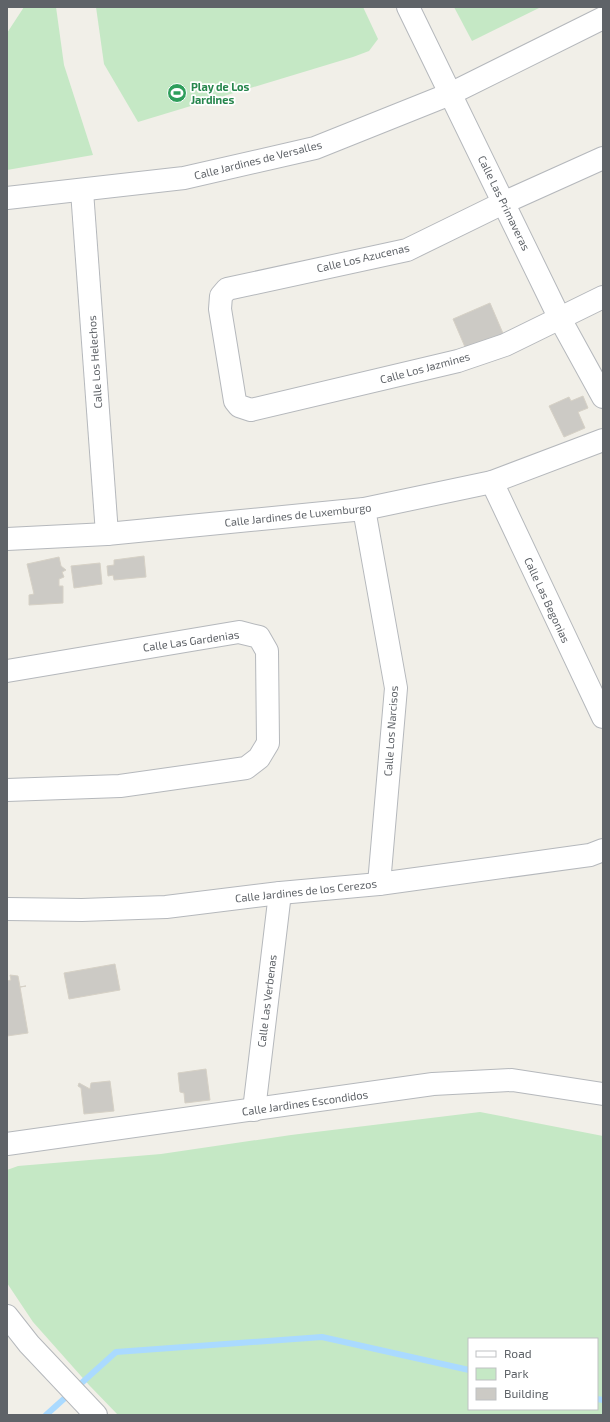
<svg xmlns="http://www.w3.org/2000/svg" width="610" height="1422" font-family="'Exo 2',sans-serif">
  <rect width="100%" height="100%" fill="#f1efe8"/>
  <g fill="#c5e8c5" fill-rule="evenodd">
    <path d="M24,7h32l8,58 29,90 -86,15v-137z"/>
    <path d="M96,7h267l15,32 -9,12 -16,6 -215,65 -34,-58z"/>
    <path d="M454,7h87l-69,34z"/>
    <path d="M480,1112l123,24v279h-485l-29,-30 -56,-63 -26,-39v-113l11,-4 143,-12 130,-19zM469,1339h128v70h-128z"/>
  </g>
  <g fill="none" stroke-linecap="round" stroke-linejoin="round">
    <g stroke="#aadaff" stroke-width="6">
      <path d="M597,1399l6,1"/>
      <path d="M46,1415l70,-63 206,-15 147,33"/>
    </g>
  </g>
  <g fill="#cccac5" stroke="#d6d1c6">
    <path d="M490,303l15,35 -37,16 -15,-35z"/>
    <path d="M583,396l5,12 -10,4 7,16 -21,9 -15,-31 20,-9 2,4z"/>
    <path d="M144,556l2,21 -32,3 -1,-5 -5,1 -1,-10 7,-1v-5z"/>
    <path d="M59,557l2,9 5,4 -4,2 2,5 -5,2v7h4v17l-34,2v-10l5,-1 -7,-30z"/>
    <path d="M100,563l2,21 -28,4 -3,-22z"/>
    <path d="M115,964l5,26 -51,9 -5,-26z"/>
    <path d="M10,975l8,1 2,11 6,-1 -6,1 8,46 -21,3v-55l4,-1z"/>
    <path d="M206,1069l4,31 -25,3 -1,-10 -4,-1 -2,-19z"/>
    <path d="M110,1081l4,30 -30,3 -3,-26 -3,-2 1,-3 11,6 1,-6z"/>
  </g>
  <g fill="none" stroke-linecap="round" stroke-linejoin="round">
    <defs>
      <g id="minor">
        <path d="M408,7l151,310 44,80"/>
        <path d="M603,158l-100,45 -96,47 -180,39 -6,7 -1,13 15,92 4,5 12,4 207,-49 47,-16 98,-48"/>
        <path d="M82,191l25,343"/>
        <path d="M7,198l177,-20 131,-30 135,-54 153,-76"/>
        <path d="M492,482l111,235"/>
        <path d="M364,509l32,179 -17,196"/>
        <path d="M7,539l100,-5 257,-25 128,-27 111,-42"/>
        <path d="M7,671l232,-39 20,5 8,14 1,92 -9,15 -13,10 -126,18 -113,4"/>
        <path d="M7,909l75,1 84,-3 114,-14 99,-9 211,-29 13,-5"/>
        <path d="M254,1110l26,-217"/>
        <path d="M7,1144l426,-60 79,-4 91,14"/>
        <path d="M7,1316l22,28 67,71"/>
      </g>
    </defs>
    <use href="#minor" stroke="#b5b8bc" stroke-width="24"/>
    <use href="#minor" stroke="#fff" stroke-width="22"/>
  </g>
  <defs>
    <symbol id="stadium-disc" viewBox="-11 -11 22 22"><circle r="9.5" fill="#2e9e5b" stroke="#fff"/><path d="M0-5a6.5 5 0 1 0 0 10a6.5 5 0 1 0 0-10ZM-3.5-1.8h7v3.6h-7Z" fill="#fff"/></symbol>
  </defs>
  <g fill-rule="evenodd">
    <use href="#stadium-disc" x="166" y="82" width="22" height="22"/>
  </g>
  <g text-anchor="middle" stroke-width="3.5" stroke-linejoin="round" paint-order="stroke">
    <g font-size="11" font-weight="bold" fill="#27864d" stroke="#fff" text-anchor="start">
      <text x="191" y="91">Play de Los<tspan x="191" dy="13">Jardines</tspan></text>
    </g>
    <g font-size="11" fill="#5f6368" stroke="#fff">
      <text transform="translate(258 160) rotate(-14)" y="4">Calle Jardines de Versalles</text>
      <text transform="translate(504 203) rotate(64)" y="4">Calle Las Primaveras</text>
      <text transform="translate(363 258) rotate(-13)" y="4">Calle Los Azucenas</text>
      <text transform="translate(95 362) rotate(-94)" y="4">Calle Los Helechos</text>
      <text transform="translate(425 368) rotate(-15)" y="4">Calle Los Jazmines</text>
      <text transform="translate(298 515) rotate(-6)" y="4">Calle Jardines de Luxemburgo</text>
      <text transform="translate(547 600) rotate(65)" y="4">Calle Las Begonias</text>
      <text transform="translate(191 641) rotate(-8)" y="4">Calle Las Gardenias</text>
      <text transform="translate(391 731) rotate(-86)" y="4">Calle Los Narcisos</text>
      <text transform="translate(306 891) rotate(-6)" y="4">Calle Jardines de los Cerezos</text>
      <text transform="translate(267 1001) rotate(-83)" y="4">Calle Las Verbenas</text>
      <text transform="translate(305 1103) rotate(-8)" y="4">Calle Jardines Escondidos</text>
    </g>
  </g>
  <rect width="610" height="1422" fill="none" stroke="#5f6368" stroke-width="16"/>
  <rect x="468" y="1338" width="130" height="72" fill="#ffffff" stroke="#bfc1c3"/>
  <rect x="476" y="1351" width="20" height="6" fill="#ffffff" stroke="#bfc1c3"/>
  <text x="504" y="1358" font-size="12" fill="#5f6368">Road</text>
  <rect x="476" y="1368" width="20" height="12" fill="#c5e8c5" stroke="#bfc1c3"/>
  <text x="504" y="1378" font-size="12" fill="#5f6368">Park</text>
  <rect x="476" y="1388" width="20" height="12" fill="#cccac5" stroke="#bfc1c3"/>
  <text x="504" y="1398" font-size="12" fill="#5f6368">Building</text>
</svg>
